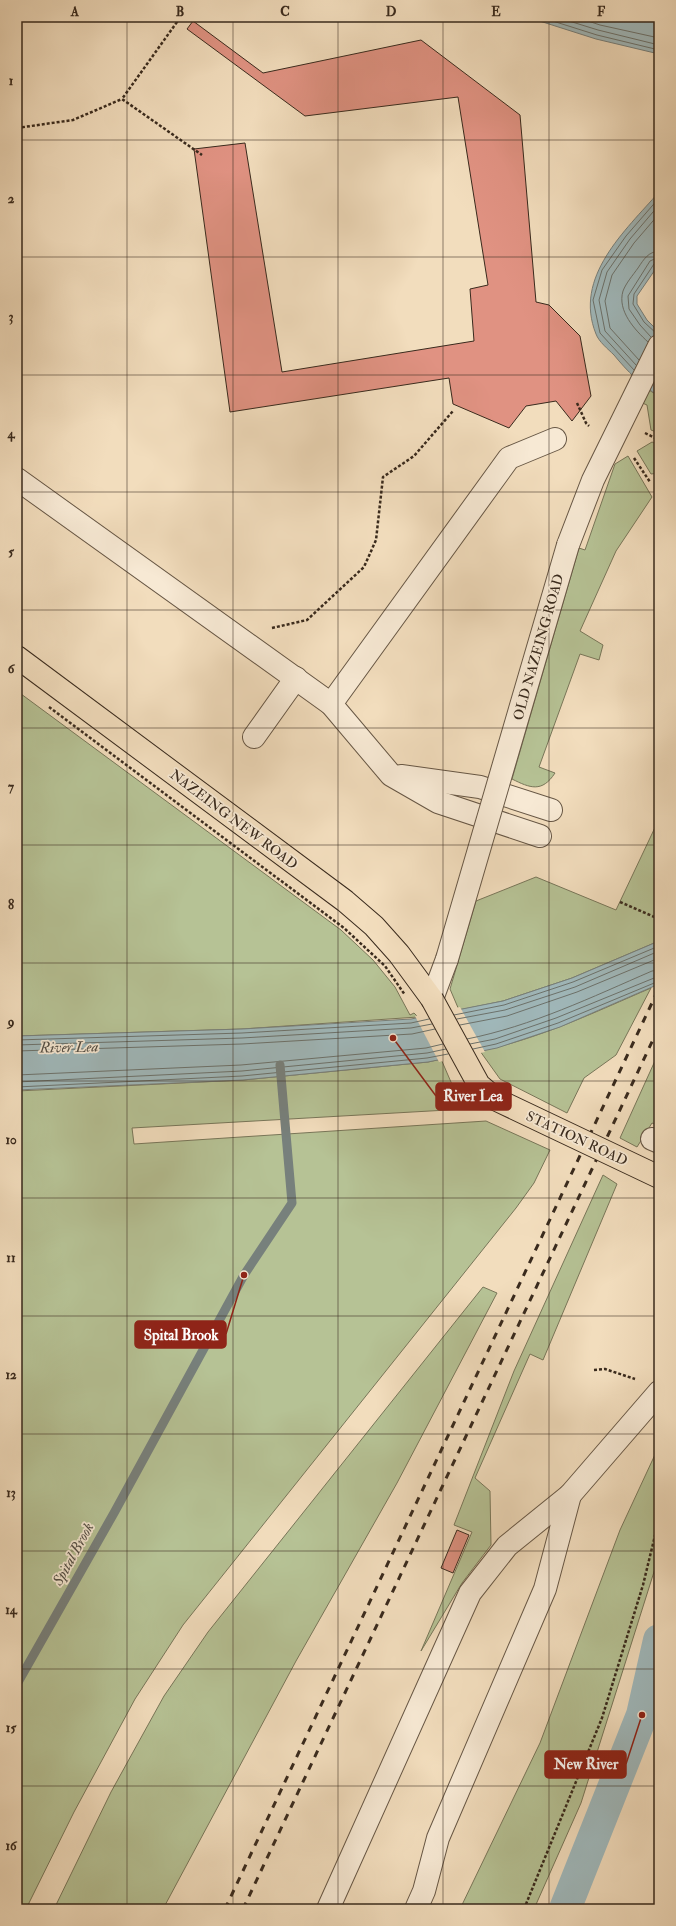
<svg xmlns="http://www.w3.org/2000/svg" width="676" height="1926" font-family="'IM FELL Double Pica',serif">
  <rect width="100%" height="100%" fill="#f2ddbd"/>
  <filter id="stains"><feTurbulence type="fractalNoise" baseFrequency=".005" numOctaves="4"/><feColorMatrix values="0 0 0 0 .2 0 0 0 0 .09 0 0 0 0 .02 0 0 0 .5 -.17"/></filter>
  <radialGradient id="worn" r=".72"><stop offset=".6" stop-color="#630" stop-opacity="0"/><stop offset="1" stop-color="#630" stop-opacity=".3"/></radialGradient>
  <g fill="#b6c295" stroke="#787659">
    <path d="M647,389l12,7v37l-8,-3 -4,-25 -7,-3z"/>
    <path d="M652,442l7,3v28l-8,1 -14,-23z"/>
    <path d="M628,456l24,41 -36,54 -36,80 23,14 -4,15 -19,-6 -41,113 16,6c-13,20 -25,15 -43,6l67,-231 6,2 30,-86z"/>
    <path d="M17,691l324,239 32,30 22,27 15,28 4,-2 4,4 -176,12 -225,7z"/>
    <path d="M659,819v122l-87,37 -69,23 -44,9 -9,-21 26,-88 60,-24 80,33z"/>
    <path d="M651,988l-35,67 -32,23 -17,35 -67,-34 -20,-28c59,-12 115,-39 171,-63z"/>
    <path d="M659,1052v74l-7,-3 -15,24 -17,-9z"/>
    <path d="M441,1059l13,30 -3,2 5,9 4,-2 5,11 -333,19 2,16 352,-23 64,29 -16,33 -18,25 -333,417 -48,74 -61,113 -48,97h-9v-818l226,-11 185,-18z"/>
    <path d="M603,1175l14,9 -74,176 -13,-6 -55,124 15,13 1,54 -29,38 -41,68 51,-119 -18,-7 60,-154z"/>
    <path d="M483,1287l14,6 -100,190 -101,178 -133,248h-109l57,-117 53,-96 44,-64z"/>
    <path d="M659,1446v110l-78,247 -47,106h-74l80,-166 80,-213z"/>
  </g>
  <g fill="#a0b9bc" stroke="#77807c">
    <path d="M527,17h132v37l-63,-15z"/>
    <path d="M659,192v72l-22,32v8l10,16 12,12v64c-17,-10 -32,-25 -45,-41 -6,-6 -15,-13 -18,-21 -23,-57 29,-103 63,-142z"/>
    <path d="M659,941v43l-99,43 -63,21 -69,14 -185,18 -226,10v-54l225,-7 169,-10 92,-18 69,-23z"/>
  </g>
  <path fill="#f2ddbd" d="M460,1007l25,45 -46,10 -24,-46z"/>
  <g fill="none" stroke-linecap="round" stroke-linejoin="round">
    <g stroke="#6c726c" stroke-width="1">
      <path d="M540,17l57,18 62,15"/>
      <path d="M556,17l42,13 61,15"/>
      <path d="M576,17l24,8 59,13"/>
      <path d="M657,334l-13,-12 -11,-18 1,-10 20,-30 5,-2"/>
      <path d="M651,337l-11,-12 -11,-16 -1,-13 22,-35 9,-4"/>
      <path d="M648,342c-13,-12 -31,-31 -25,-51 3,-8 10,-16 15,-23 6,-9 10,-16 21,-17"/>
      <path d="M639,360l-29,-32 -5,-27 7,-26 22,-32 25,-29"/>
      <path d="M636,365l-31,-34 -6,-31 8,-28 23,-33 29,-34"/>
      <path d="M634,370l-34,-37 -7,-33 9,-30 24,-34 33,-38"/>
      <path d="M454,1015l50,-10 69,-23 86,-36"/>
      <path d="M457,1019l48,-9 70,-23 84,-36"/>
      <path d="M460,1025l47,-9 70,-24 82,-34"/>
      <path d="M467,1039c65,-13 125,-42 185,-68l7,-1"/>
      <path d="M17,1040l225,-7 169,-10 18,-4"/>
      <path d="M470,1044l25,-5 61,-21 103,-42"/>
      <path d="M17,1045l225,-7 169,-10 21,-4"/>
      <path d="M473,1049l23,-5 62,-21 101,-42"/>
      <path d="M17,1051l225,-7 170,-10 23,-5"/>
      <path d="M17,1075l224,-10 185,-17 17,-4"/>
      <path d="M17,1082l225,-11 185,-18 19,-4"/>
      <path d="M17,1087l225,-11 185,-18 21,-4"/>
    </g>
    <path stroke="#77807c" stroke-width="9" d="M17,1684l97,-171 130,-238 48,-72 -12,-138"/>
    <path stroke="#a0b9bc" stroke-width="32" d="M565,1909l77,-194 17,-75"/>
  </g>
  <g fill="#e09282" stroke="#392a1d">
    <path d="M193,21l70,52 158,-33 99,75 16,187 13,3 31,31 11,60 -19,25 -16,-20 -30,5 -17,22 -56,-24 -4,-26 -219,34 -36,-263 51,-6 37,229 192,-31 -4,-52 18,-4 -30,-188 -153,19 -118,-87z"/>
    <path d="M457,1530l12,5 -16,38 -12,-5z"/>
  </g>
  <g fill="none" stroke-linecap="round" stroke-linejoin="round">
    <defs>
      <g id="minor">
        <path d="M17,479l314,225 60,71 47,27 102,34"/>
        <path d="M568,545l25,-65 66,-134"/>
        <path d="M331,704l178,-246 46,-19"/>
        <path d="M254,737l42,-59"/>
        <path d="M401,776l79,11 71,23"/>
        <path d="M432,999l15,-40"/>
        <path d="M652,1139l7,3"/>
        <path d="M328,1909l142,-316 37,-47 63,-51 89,-103"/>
        <path d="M416,1909l8,-18 14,-53 107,-249 25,-94"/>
      </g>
      <path id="major" d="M17,657l328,244 29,25 25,28 33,45"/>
    </defs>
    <use href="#minor" stroke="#675745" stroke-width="24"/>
    <use href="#major" stroke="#392a1d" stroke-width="24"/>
    <g stroke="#392a1d" stroke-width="2.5" stroke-dasharray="3 2" stroke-linecap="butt">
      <path d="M176,17l1,5 -55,77 80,56"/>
      <path d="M17,128l56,-8 49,-21"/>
      <path d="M577,403l9,20 3,3"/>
      <path d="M645,433l14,7"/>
      <path d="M634,458l16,24"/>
      <path d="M272,628l35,-8 57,-53 12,-27 7,-63 31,-21 39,-45"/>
      <path d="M620,902l39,17"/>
      <path d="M594,1370l11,-1 30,10"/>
      <path d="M524,1909l78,-191 41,-133 16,-66"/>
    </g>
    <use href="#minor" stroke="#f7e9d4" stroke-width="22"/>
    <use href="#major" stroke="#f2ddbd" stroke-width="22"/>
    <g stroke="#392a1d" stroke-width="3" stroke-dasharray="7 7" stroke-linecap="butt">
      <path d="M225,1909l434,-921"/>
      <path d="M243,1909l416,-882"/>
    </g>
    <defs>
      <path id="minor-bridge" d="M447,959l121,-414"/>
      <path id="major-bridge" d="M432,999l47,86 18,15 162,77"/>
    </defs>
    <use href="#minor-bridge" stroke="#675745" stroke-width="24" stroke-linecap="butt"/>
    <use href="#major-bridge" stroke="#392a1d" stroke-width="24" stroke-linecap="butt"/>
    <path stroke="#392a1d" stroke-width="2.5" stroke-dasharray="3 2" stroke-linecap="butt" d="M49,707l295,221 41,38 20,29"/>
    <use href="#minor-bridge" stroke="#f7e9d4" stroke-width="22"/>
    <use href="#major-bridge" stroke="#f2ddbd" stroke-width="22"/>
  </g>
  <path fill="none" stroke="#392a1d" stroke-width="1" stroke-opacity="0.55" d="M127,17v1892M233,17v1892M338,17v1892M443,17v1892M549,17v1892M17,140h642M17,257h642M17,375h642M17,492h642M17,610h642M17,728h642M17,845h642M17,963h642M17,1081h642M17,1198h642M17,1316h642M17,1434h642M17,1551h642M17,1669h642M17,1786h642"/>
  <g text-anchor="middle" stroke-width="3.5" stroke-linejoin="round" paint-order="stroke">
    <g font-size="14" fill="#392a1d" stroke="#f7e9d4">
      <text transform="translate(538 647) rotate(-74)" y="5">OLD NAZEING ROAD</text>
      <text transform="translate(234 819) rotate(37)" y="5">NAZEING NEW ROAD</text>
      <text transform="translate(577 1138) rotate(25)" y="5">STATION ROAD</text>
    </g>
    <g font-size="15" font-style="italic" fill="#534e45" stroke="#f7e9d4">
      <text transform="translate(69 1047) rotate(-1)" y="5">River Lea</text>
      <text transform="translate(73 1554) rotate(-61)" y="5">Spital Brook</text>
    </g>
  </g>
  <path fill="none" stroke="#8f2418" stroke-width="1.5" d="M393 1038L436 1096M244 1275L226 1334M642 1715L626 1764"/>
  <g fill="#8f2418" stroke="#f7e9d4" stroke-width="1.5">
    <circle cx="393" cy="1038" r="4"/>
    <circle cx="244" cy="1275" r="4"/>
    <circle cx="642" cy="1715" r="4"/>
  </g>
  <g fill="#8f2418" stroke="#8f2418" stroke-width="1.5">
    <rect x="436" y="1083" width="75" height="27" rx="4"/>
    <rect x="135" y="1321" width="91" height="27" rx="4"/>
    <rect x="545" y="1751" width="81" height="27" rx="4"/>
  </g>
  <g font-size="15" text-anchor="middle" font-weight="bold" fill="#fff">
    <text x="473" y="1101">River Lea</text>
    <text x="181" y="1340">Spital Brook</text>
    <text x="586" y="1769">New River</text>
  </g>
  <rect width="676" height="1926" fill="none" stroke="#f2ddbd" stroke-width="44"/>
  <rect x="22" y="22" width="632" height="1882" fill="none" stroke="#392a1d" stroke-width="1.5"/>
  <g font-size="13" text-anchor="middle" font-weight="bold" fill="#392a1d">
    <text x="75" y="16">A</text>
    <text x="180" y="16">B</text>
    <text x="285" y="16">C</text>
    <text x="391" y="16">D</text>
    <text x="496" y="16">E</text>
    <text x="601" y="16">F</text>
    <text x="11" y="85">1</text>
    <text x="11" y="203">2</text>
    <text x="11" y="321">3</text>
    <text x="11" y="438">4</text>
    <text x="11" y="556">5</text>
    <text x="11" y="673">6</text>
    <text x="11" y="791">7</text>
    <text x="11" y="909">8</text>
    <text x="11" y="1026">9</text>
    <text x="11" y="1144">10</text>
    <text x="11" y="1262">11</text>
    <text x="11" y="1379">12</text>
    <text x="11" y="1497">13</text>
    <text x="11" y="1614">14</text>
    <text x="11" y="1732">15</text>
    <text x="11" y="1850">16</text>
  </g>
  <rect width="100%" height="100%" filter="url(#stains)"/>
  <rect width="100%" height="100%" fill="url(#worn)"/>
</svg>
